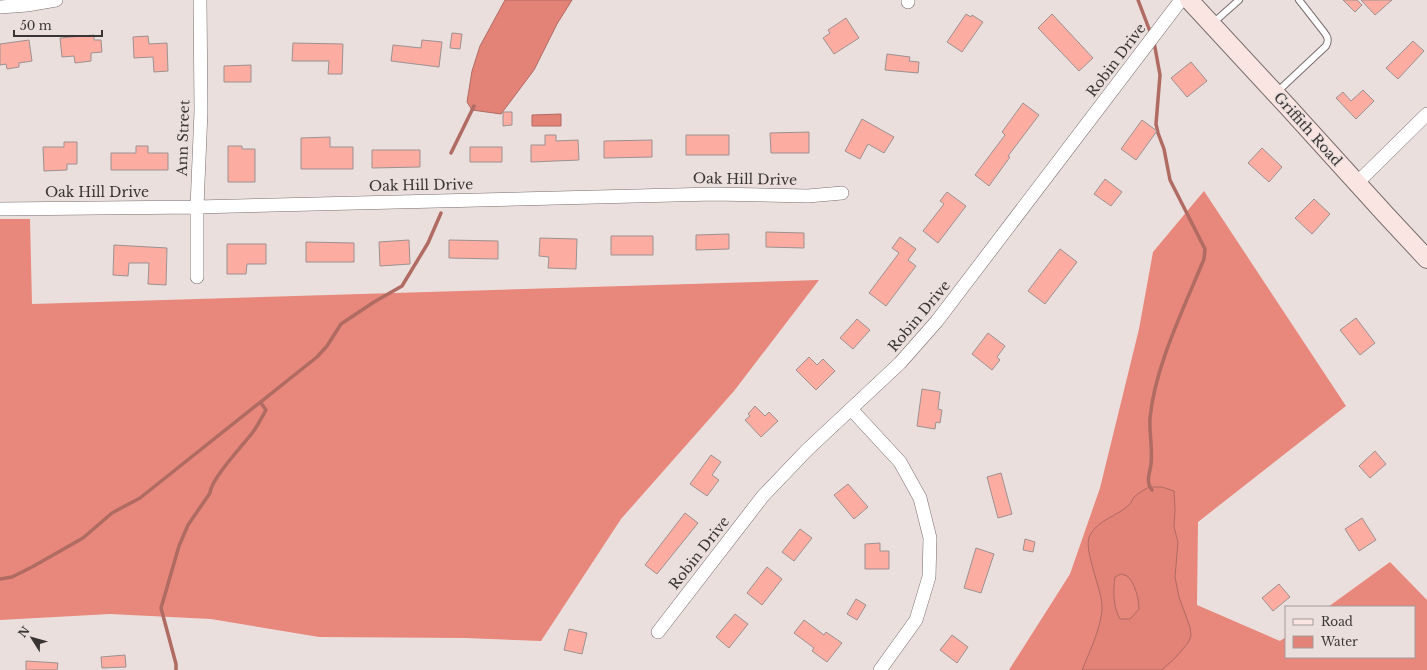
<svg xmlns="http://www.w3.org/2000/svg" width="1427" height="670" font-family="'Libre Baskerville',serif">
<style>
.forest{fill:#e8877b}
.water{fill:#e38277;stroke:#b06b63;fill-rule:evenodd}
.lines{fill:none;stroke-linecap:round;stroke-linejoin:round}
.stream{stroke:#b06b63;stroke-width:3.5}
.building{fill:#fdaca2;stroke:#9c9190}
.lane-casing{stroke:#796e6d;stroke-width:8}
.street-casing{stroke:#796e6d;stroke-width:14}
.secondary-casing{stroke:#796e6d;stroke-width:20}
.lane{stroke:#fff;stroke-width:6}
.street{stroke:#fff;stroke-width:13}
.secondary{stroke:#fbe5e2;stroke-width:18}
.labels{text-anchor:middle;stroke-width:3;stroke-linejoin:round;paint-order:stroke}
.street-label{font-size:14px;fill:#3a3535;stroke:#ebdfdd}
</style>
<rect width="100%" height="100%" fill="#ebdfdd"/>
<path class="forest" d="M1204 191 1346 406 1198 522 1197 605 1280 641 1286 637V657H1414V607H1328L1390 562 1427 600V670H1009L1070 574 1100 488 1139 329 1153 252Z
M0 219H30L32 304 819 280 734 391 621 519 541 641 465 638 319 637 211 619 110 614 0 620Z"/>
<path class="water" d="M505 0H572L557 24 534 70 501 114 472 110 467 102 472 71 480 46Z
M561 114V126H532V115Z
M1149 487H1162L1174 491 1175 510 1174 527 1178 542 1175 577 1179 597 1190 627 1191 636 1188 643 1176 657 1162 670H1082C1089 653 1101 628 1102 609 1103 590 1082 549 1090 535 1098 520 1117 516 1129 505 1131 503 1132 500 1134 497 1138 493 1144 490 1149 487ZM1121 574C1123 575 1125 575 1127 576 1135 582 1139 600 1139 609L1130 619H1120C1113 607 1113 591 1115 577Z"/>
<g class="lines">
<path class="stream" d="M1138 0 1151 34
M451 153 474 106
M1152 490C1145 481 1150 474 1151 464 1153 449 1149 433 1150 418 1155 366 1184 308 1204 259L1205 249 1170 180 1164 149 1158 133 1156 124 1160 75 1154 42
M0 579 12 577 32 567 83 538 112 513 140 498 317 357 327 346 341 324 374 302 402 286 428 243 441 213
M176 670V664L161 608 179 546 188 525 210 493C211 479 243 445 253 432 258 425 262 417 266 410L261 403"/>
</g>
<path class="building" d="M1343 0H1357L1362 5 1355 12Z
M1361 0H1392L1375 15Z
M966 14 971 17 972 15 983 22 962 52 947 42Z
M1052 14 1093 58 1079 71 1038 28Z
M846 18 859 38 834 54 823 38 830 33 828 30Z
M452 33 462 34 460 49 450 48Z
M94 35V40H101L102 52 91 53V61L75 63 74 56 62 57 60 38Z
M148 36 149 44 167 43 168 71 154 72 153 57 134 58 133 37Z
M29 40 32 61 19 63V67L7 69 6 64 0 65V44Z
M422 40 442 42 439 67 391 61 393 45 421 48Z
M1413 41 1424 51 1398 79 1386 68Z
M293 43 343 44 342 74H328L329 61H292Z
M887 54 910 57 909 61 919 62 918 73 885 70Z
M1191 62 1207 81 1187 97 1171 78Z
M251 65V82H224V66Z
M1363 90 1374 101 1356 119 1336 98 1343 92 1351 101Z
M1023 103 1039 115 1008 156 1010 157 989 186 975 175 1005 135 1002 132Z
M503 112H512V125L503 126Z
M862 119 894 137 884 153 868 144 860 159 845 151Z
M1142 120 1157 131 1136 160 1121 149Z
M809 132V153H771L770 133Z
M545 135H556V141L578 140 579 160 531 162V145H545Z
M686 135H729V155H686Z
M330 137V147H353V169H301V138Z
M652 140V157L604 158V141Z
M64 142H77V164H67V170L44 171 43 147H64Z
M136 146H148V153H168V170H111V153H136Z
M228 146H242V149H255V182H228Z
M470 147H502V162H470Z
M1262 148 1282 167 1269 182 1248 163Z
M372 150H420V167L372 168Z
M1105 179 1122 192 1111 206 1094 194Z
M947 192 966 206 938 243 923 231 944 204 940 201Z
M1314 199 1330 214 1312 234 1295 218Z
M766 232 804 233V248L766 247Z
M729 234V249L696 250V235Z
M611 236H653V255H611Z
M900 237 916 249 908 260 916 266 886 306 869 293 899 253 892 248Z
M540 238 577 239 576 269 548 268 549 257 539 256Z
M409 240 410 264 380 266 379 242Z
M449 240 498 241V259L449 258Z
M306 242 354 243V262H306Z
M227 244H266V264H247L246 274H227Z
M114 245 167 248 166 285 148 284 149 263H129L128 276 113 275Z
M1060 249 1077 262 1045 304 1028 291Z
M1356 318 1375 343 1360 355 1340 330Z
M857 319 870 330 853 349 840 338Z
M988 333 1005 346 997 357 1000 360 992 370 972 354Z
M809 357 817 365 823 359 835 371 816 390 796 370Z
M922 389 940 392 938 409 942 410 940 423 936 422 935 429 917 426Z
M755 406 765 416 769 412 778 421 761 437 745 420 750 416 748 414Z
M1375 451 1386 464 1370 478 1359 466Z
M711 455 721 462 712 475 719 480 707 496 690 484Z
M1001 473 1012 514 998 518 987 477Z
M848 484 868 507 854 519 834 495Z
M685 513 698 523 657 574 645 565Z
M1362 518 1376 540 1359 551 1345 529Z
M800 529 812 538 794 561 782 552Z
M1025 539 1035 542 1033 552 1023 550Z
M880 543V551H889V569H865V544Z
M976 548 994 554 981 593 964 588Z
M767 567 782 579 762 605 747 593Z
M1279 584 1290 597 1273 611 1262 598Z
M856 599 866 605 857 620 847 614Z
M735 614 748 624 729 648 716 637Z
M804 620 824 635 826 632 842 643 827 662 812 651 814 648 794 633Z
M569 629 587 633 582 654 564 650Z
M952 635 968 647 957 663 940 650Z
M125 655 126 667 102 668 101 657Z
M26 661 58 663 57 670H26Z"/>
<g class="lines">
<defs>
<path id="lane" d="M1213 23 1239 0
M1277 92 1326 46C1329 40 1328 37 1324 32L1299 0"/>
<path id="street" d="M908 2V0
M0 7 27 5 56 0
M1357 183 1427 114
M0 209 197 207 714 194 808 196 842 193
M197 277V207L201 111 200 0
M851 409 900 462 920 498 930 538 929 577 916 620 880 670
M658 632 763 496 807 450 900 363 937 321 1181 0"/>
<path id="secondary" d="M1189 0 1288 107 1386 215 1427 259"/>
</defs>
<use href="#lane" class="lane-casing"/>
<use href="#street" class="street-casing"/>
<use href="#secondary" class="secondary-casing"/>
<use href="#lane" class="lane"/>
<use href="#street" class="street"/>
<use href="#secondary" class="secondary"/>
</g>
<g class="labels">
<g class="street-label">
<text transform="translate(1116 60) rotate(-53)" y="5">Robin Drive</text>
<text transform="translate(1308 129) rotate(48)" y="5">Griffith Road</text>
<text transform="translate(183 138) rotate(-88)" y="5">Ann Street</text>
<text transform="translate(745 179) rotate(1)" y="5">Oak Hill Drive</text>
<text transform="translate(421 185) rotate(-1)" y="5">Oak Hill Drive</text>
<text x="97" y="197">Oak Hill Drive</text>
<text transform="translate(919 316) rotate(-50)" y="5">Robin Drive</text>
<text transform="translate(699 553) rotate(-52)" y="5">Robin Drive</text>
</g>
</g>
<rect x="1285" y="606" width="130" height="52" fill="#ebdfdd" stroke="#a49b9a"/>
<rect x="1293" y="619" width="20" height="6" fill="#fbe5e2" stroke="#a49b9a"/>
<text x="1321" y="626" font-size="12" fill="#3a3535">Road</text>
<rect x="1293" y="636" width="20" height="12" fill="#e38277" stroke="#a49b9a"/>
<text x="1321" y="646" font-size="12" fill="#3a3535">Water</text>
<g transform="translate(32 638) rotate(307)" stroke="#ebdfdd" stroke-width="3" paint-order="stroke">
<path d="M0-3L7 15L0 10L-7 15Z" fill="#3a3535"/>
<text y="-6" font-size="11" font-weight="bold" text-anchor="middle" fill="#3a3535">N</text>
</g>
<path d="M14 30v6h88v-6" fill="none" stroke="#3a3535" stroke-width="2"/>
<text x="20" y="30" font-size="12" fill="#3a3535" stroke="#ebdfdd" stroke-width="3" paint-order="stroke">50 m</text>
</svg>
